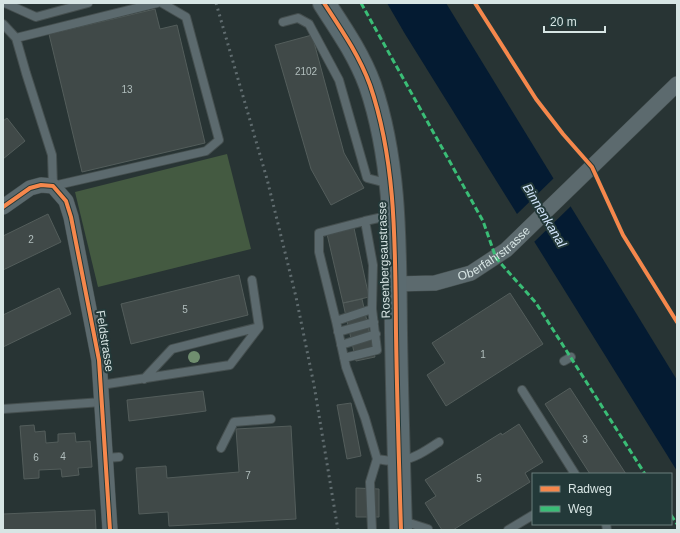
<svg xmlns="http://www.w3.org/2000/svg" width="680" height="533" font-family="Helvetica,sans-serif">
<style>
.green{fill:#445a41}
.water{fill:#041b32}
.pier{fill:#283434}
.building{fill:#404948;stroke:#535d5b}
.lines{fill:none;stroke-linecap:round;stroke-linejoin:round}
.lane-casing{stroke:#454f4f;stroke-width:10}
.street-casing{stroke:#454f4f;stroke-width:16}
.secondary-casing{stroke:#454f4f;stroke-width:24}
.lane{stroke:#5c6a6e;stroke-width:8}
.street{stroke:#5c6a6e;stroke-width:15}
.secondary{stroke:#5b6b70;stroke-width:22}
.rail{stroke:#606c6f;stroke-width:3;stroke-dasharray:2 4;stroke-linecap:butt}
.quiet{stroke:#3abd76;stroke-width:3;stroke-dasharray:6 3;stroke-linecap:butt}
.cycleway-casing{stroke:#233939;stroke-width:6}
.cycleway{stroke:#f5874c;stroke-width:4}
.tree{fill:#708e6f}
.labels{text-anchor:middle;stroke-width:4;stroke-linejoin:round;paint-order:stroke}
.number-label{font-size:10px;fill:#b1bebd}
.street-label{font-size:12px;fill:#d7e5e4;stroke:#233939}
.water-label{font-size:13px;font-style:italic;fill:#d2e5fb;stroke:#233939}
</style>
<rect width="100%" height="100%" fill="#283434"/>
<path class="green" d="M227 154 251 249 98 287 75 192Z"/>
<path class="water" d="M387 3H446L677 380V471L405 34Z"/>
<path class="pier" d="M555 177 572 205 533 243 516 215Z"/>
<path class="building" d="M155 9 160 29 177 25 205 143 82 172 49 34Z
M312 35 344 153 364 188 331 205 311 169 275 45Z
M7 118 25 141 3 159V121Z
M48 214 61 242 3 270V236Z
M354 228 369 297 343 303 327 234Z
M239 275 248 315 131 344 121 304Z
M59 288 71 314 3 347V315Z
M510 293 543 344 446 406 427 375 445 363 432 343Z
M362 299 375 357 356 361 343 303Z
M570 388 626 474H590L545 404Z
M203 391 206 411 129 421 127 400Z
M351 403 361 456 347 459 337 405Z
M519 424 543 462 525 473 530 482 453 530H442L425 503 436 496 425 480 501 433 502 435Z
M34 425 35 432 45 431 46 443 58 442V434L75 433 76 442 90 441 92 467 78 468 79 475 62 477 61 469 39 470V478L24 479 20 426Z
M291 426 296 519 169 526 168 512 139 514 136 468 166 466 167 478 239 472 236 429Z
M356 488 379 489V517H356Z
M95 510 96 530H3V514Z"/>
<g class="lines">
<defs>
<path id="lane" d="M5 3 36 17 88 3
M283 22 298 18 309 24 339 80 367 178 390 184
M3 24 16 38 26 73 52 155 53 186 206 151 219 140 186 17 162 3
M16 38 157 3
M392 215 365 221 373 265 372 309 336 321 346 367 365 418 377 459C384 460 392 462 399 461 414 459 427 450 439 442
M336 321 319 252V233L365 221
M338 332 374 322
M341 345 376 334
M344 358 377 350 372 309
M564 361 571 357
M144 379 172 349 259 327
M101 385 230 365 259 327 252 280
M522 390 575 474
M3 409 102 402
M221 448 234 422 271 419
M106 458 119 457
M403 521 428 529
M606 524 607 530
M372 530 370 482 377 459
M508 530 533 515"/>
<g id="street">
<path d="M3 207 30 188 41 185 53 186 66 201 71 217 99 360 110 530"/>
<path id="s1" d="M395 284 435 283 471 273 506 250 677 84"/>
</g>
<path id="secondary" d="M324 3C341 29 359 55 370 85 397 164 395 250 396 333 397 399 399 464 401 530"/>
</defs>
<use href="#lane" class="lane-casing"/>
<use href="#street" class="street-casing"/>
<use href="#secondary" class="secondary-casing"/>
<use href="#lane" class="lane"/>
<use href="#street" class="street"/>
<use href="#secondary" class="secondary"/>
<path class="rail" d="M216 3 267 179 296 297 314 385 338 530"/>
<path class="quiet" d="M361 3 483 221 496 258 536 303 645 474
M671 515 677 524"/>
<defs>
<path id="cycleway" d="M324 3C341 29 359 55 370 85 397 164 395 250 396 333 397 399 399 464 401 530
M475 3 536 99 563 134 592 167 623 235 677 322
M3 207 30 188 41 185 53 186 66 201 71 217 99 360 110 530"/>
</defs>
<use href="#cycleway" class="cycleway-casing"/>
<use href="#cycleway" class="cycleway"/>
</g>
<circle class="tree" cx="194" cy="357" r="6"/>
<g class="labels">
<g class="number-label">
<text x="306" y="75">2102</text>
<text x="127" y="93">13</text>
<text x="31" y="243">2</text>
<text x="185" y="313">5</text>
<text x="483" y="358">1</text>
<text x="585" y="443">3</text>
<text x="63" y="460">4</text>
<text x="36" y="461">6</text>
<text x="248" y="479">7</text>
<text x="479" y="482">5</text>
</g>
<g class="street-label">
<text dy="4" stroke="none"><textPath href="#s1" startOffset="107">Oberfahrstrasse</textPath></text>
<text transform="translate(384 260) rotate(-92)" y="4">Rosenbergsaustrasse</text>
<text transform="translate(105 341) rotate(81)" y="4">Feldstrasse</text>
</g>
<g class="water-label">
<text transform="translate(545 215) rotate(59)" y="5">Binnenkanal</text>
</g>
</g>
<rect width="680" height="533" fill="none" stroke="#d7e5e4" stroke-width="8"/>
<rect x="532" y="473" width="140" height="52" fill="#233939" stroke="#6b7e7d"/>
<rect x="540" y="486" width="20" height="6" fill="#f5874c" stroke="#6b7e7d"/>
<text x="568" y="493" font-size="12" fill="#d7e5e4">Radweg</text>
<rect x="540" y="506" width="20" height="6" fill="#3abd76" stroke="#6b7e7d"/>
<text x="568" y="513" font-size="12" fill="#d7e5e4">Weg</text>
<path d="M544 26v6h61v-6" fill="none" stroke="#d7e5e4" stroke-width="2"/>
<text x="550" y="26" font-size="12" fill="#d7e5e4" stroke="#233939" stroke-width="3" paint-order="stroke">20 m</text>
</svg>
